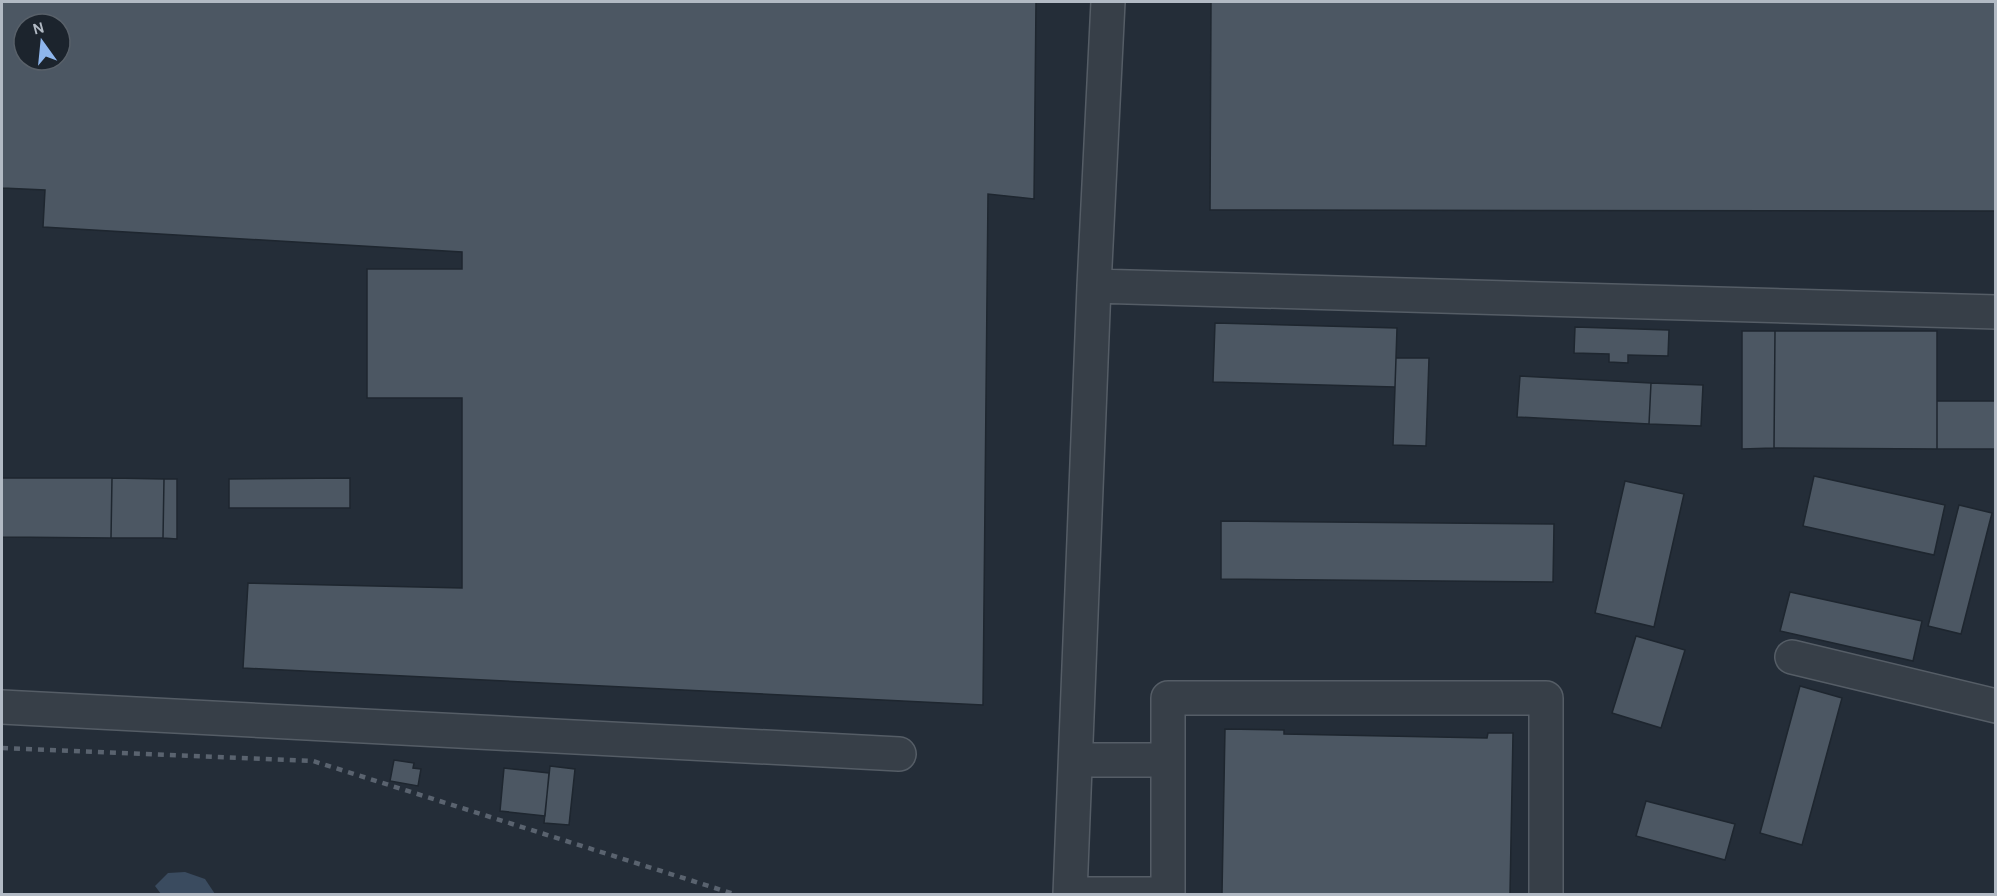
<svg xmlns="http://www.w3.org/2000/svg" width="1997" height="896" font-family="Karla,sans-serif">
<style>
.water{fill:#3a4b5f}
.building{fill:#4c5763;stroke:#1e262f;stroke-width:1.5;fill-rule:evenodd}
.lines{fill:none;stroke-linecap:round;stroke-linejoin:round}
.minor-casing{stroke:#555d66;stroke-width:36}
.minor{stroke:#373f48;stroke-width:33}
.rail{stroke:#5a636f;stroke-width:4.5;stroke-dasharray:6 6;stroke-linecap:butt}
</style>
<rect width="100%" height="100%" fill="#242d38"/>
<path class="water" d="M185 872 205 879 215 894H161L155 886 168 873Z"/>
<path class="building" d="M2 2H1036L1034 199 988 194 983 705 243 668 248 583 462 588V398H367V269H462V252L43 227 45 190 2 188ZM24 24H60V60H24Z
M1211 2H1996V211L1210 210Z
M1215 323 1397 328 1395 387 1213 382Z
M1575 327 1669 330 1668 356 1628 355V363L1609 362V354L1574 353Z
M1742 331H1775L1774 448 1742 449Z
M1775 331H1937V449L1774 448Z
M1396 358H1429L1426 446 1393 445Z
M1520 376 1651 383 1649 424 1517 417Z
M1651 383 1703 385 1701 426 1649 424Z
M1937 401H1996V449H1937Z
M1814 476 1945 505 1934 555 1803 526Z
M2 478H112L111 538 2 537Z
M112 478 164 479 163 538H111Z
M350 478V508H229V479Z
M164 479H177V539L163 538Z
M1625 481 1684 494 1654 627 1595 613Z
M1959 505 1992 513 1961 634 1928 626Z
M1221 521 1554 524 1553 582 1221 579Z
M1790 592 1922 621 1913 661 1780 631Z
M1636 636 1685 650 1661 728 1612 713Z
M1800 686 1842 698 1802 845 1760 833Z
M1225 729 1284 730V734L1487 738 1488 733H1513L1510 894H1222Z
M394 760 414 763 413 768 421 769 418 786 390 781Z
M550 766 575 769 569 825 544 823Z
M504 768 549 773 545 816 500 811Z
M1646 801 1735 824 1725 860 1636 836Z"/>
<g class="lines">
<defs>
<path id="minor" d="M1094 286 1996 312
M1792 657 1996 706
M2 707 899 754
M1076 760H1168
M1070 894 1094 286 1108 2
M1070 894H1168
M1168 894V698H1546V894"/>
</defs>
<use href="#minor" class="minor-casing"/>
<use href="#minor" class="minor"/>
<path class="rail" d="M2 748 313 761 734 894"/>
</g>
<rect width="1997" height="896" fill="none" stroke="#b2bac4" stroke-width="6"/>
<g transform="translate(42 42) rotate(345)"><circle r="28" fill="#1c242d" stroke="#586069" stroke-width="1.5"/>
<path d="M0-4.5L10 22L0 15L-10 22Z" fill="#8eb6ed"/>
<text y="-9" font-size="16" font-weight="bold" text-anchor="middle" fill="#b2bac4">N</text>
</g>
</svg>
